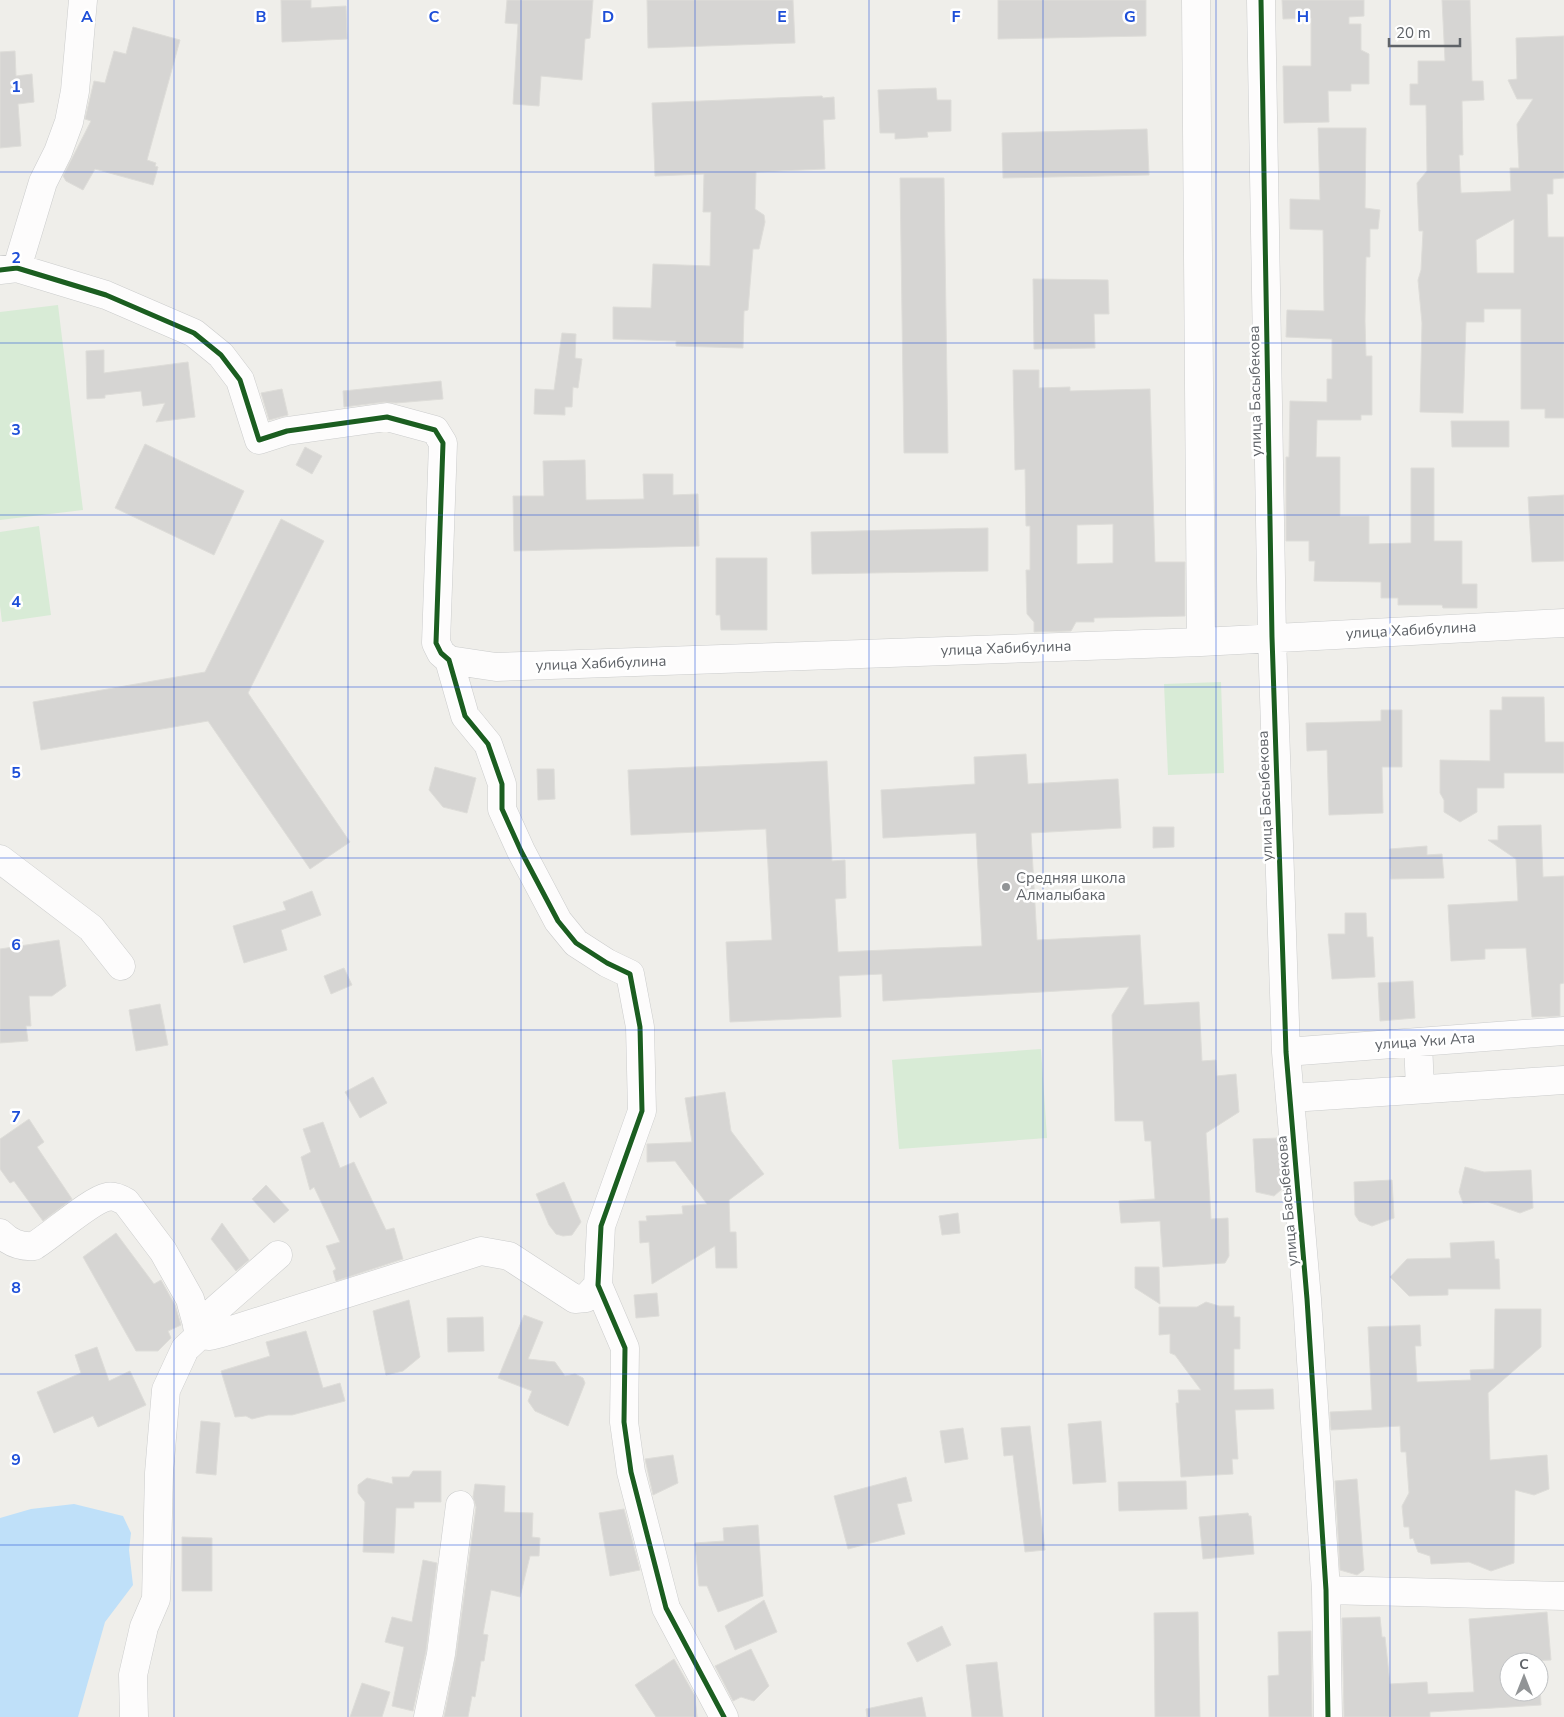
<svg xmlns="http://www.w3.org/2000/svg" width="1564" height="1717" font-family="'Nunito Sans',sans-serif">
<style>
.green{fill:#d8ebd6}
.water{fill:#bfe0f9}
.building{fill:#d6d5d3;stroke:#deddd9;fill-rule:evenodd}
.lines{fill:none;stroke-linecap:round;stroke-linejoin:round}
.minor-casing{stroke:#cbcccc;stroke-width:29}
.minor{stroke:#fdfcfc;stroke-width:28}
.cycleway-casing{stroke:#fff;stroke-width:8}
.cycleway{stroke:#1b5e20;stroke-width:5}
.grid{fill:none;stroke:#1d4ed8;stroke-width:1;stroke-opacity:0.55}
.poi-dot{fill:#919496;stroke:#fff;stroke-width:2}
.labels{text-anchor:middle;stroke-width:5;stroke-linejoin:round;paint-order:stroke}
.street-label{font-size:15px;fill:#5f6368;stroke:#fff}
.poi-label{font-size:15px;fill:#5f6368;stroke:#fff;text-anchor:start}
.grid-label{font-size:16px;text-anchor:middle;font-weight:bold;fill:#1d4ed8;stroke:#fff;stroke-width:5;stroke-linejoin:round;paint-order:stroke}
</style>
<rect width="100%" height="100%" fill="#efeeea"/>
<path class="green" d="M58 305 83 510 0 520V312Z
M39 526 51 615 2 622 0 606V532Z
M1221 682 1224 773 1168 775 1164 684Z
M1041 1049 1047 1138 899 1149 892 1060Z"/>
<path class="water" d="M74 1504 123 1516 131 1533 129 1550 133 1585 105 1622 78 1717H0V1518L31 1509Z"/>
<path class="building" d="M281 0H311V8L346 6 347 39 282 42Z
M507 0H593L590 38 585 39 582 80 541 76 539 106 513 104 518 24 505 23Z
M647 0H793L795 43 648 48Z
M998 0H1146V36L998 39Z
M1282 0H1364V16L1349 17V24H1361V50L1369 54V84H1351V91H1328L1329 122 1284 123 1283 66H1311V18L1283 19Z
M1442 0H1470L1472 81H1483L1484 100 1462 101 1463 155H1459L1461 193 1511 191 1510 168H1519L1517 124 1533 99H1517L1508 80 1517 79 1516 38 1564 36V178L1553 179V194H1547L1548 237H1564V418H1545V409H1521V309H1484V322H1466L1463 413 1420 412 1422 323 1418 280 1421 270 1423 231H1419L1417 183 1427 171 1426 105H1410V84H1418V61H1445ZM1514 219V273H1477L1476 240Z
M133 27 180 40 147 160 156 163 155 166 158 167 153 185 95 169 83 190 66 181 63 176 91 121 85 119 94 81 105 83 114 51 126 54Z
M15 51 16 76 32 74 34 102 18 104 21 146 0 148V52Z
M936 88 937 100H951V131L927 132 928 137 895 139V133H880L878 90Z
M822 96 823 98 834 97 835 119 823 120 825 169 756 172 755 209 764 215 765 222 759 249H753L748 310 744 311 743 348 676 346V341L613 339V307L651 308 653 264 710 266 711 212H703L704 174 655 176 652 103Z
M1318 128H1366L1365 208 1380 210 1378 229H1370V257H1366L1365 321 1366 356H1372V415H1361V420H1317L1316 457H1340V516H1369V544L1411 543V468H1434V541H1462V584H1477V608H1443L1442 605H1398V598H1381V582L1314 581 1315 561H1309V541H1286V457H1289L1290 401 1327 402V379H1332V339L1286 337 1287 310 1324 311 1323 230 1290 229V199L1320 200Z
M1147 129 1149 175 1003 178 1002 133Z
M900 178H944L948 453H904Z
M1033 279 1108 280 1109 314H1094L1095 348 1034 349Z
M562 333 576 334 575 358 582 359 578 388 573 387 572 407H565V415L534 414 535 389 554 390Z
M104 350V373L188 362 195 417 156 422 165 403 143 406 141 391 105 395V398L87 399 86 351Z
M1013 370H1039V388L1070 387V391L1150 389 1155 562H1185V616L1094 618V622H1076L1071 631 1034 632V622L1027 614 1026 570H1030V526H1026L1025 469 1015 470ZM1113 524V563L1077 564V525Z
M441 381 443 399 396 403 385 402 344 407 343 391Z
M282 389 288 415 269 420 261 393Z
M1451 421H1509V447H1452Z
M145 444 244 491 214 555 115 508Z
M305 447 322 456 312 474 296 465Z
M585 460 586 500 644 499 643 474H673V495L698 494 699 546 514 551 513 496H544L543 461Z
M1564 495V561L1532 562 1528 497Z
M281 519 324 541 248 693 350 842 310 869 208 721 41 750 33 702 205 672Z
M988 528V571L812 574 811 532Z
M716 558H767V630H721L720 615H716Z
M1502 697H1544L1545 742H1564V773H1504V788H1477V812L1460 822 1444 812V800L1440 793V760L1490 761V710H1502Z
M1381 710H1402V767H1382L1383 813 1329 815 1327 750 1307 751 1306 723 1381 721Z
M1026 754 1028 784 1118 779 1121 828 1031 833 1037 940 1140 935 1144 1005 1199 1002 1202 1061 1216 1060 1217 1076 1236 1074 1239 1112 1206 1133 1211 1219 1228 1218 1229 1256 1225 1263 1163 1267 1160 1221 1121 1223 1119 1201 1155 1199 1151 1141H1145L1143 1121H1115L1112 1015 1129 987 883 1001 882 974 839 976 841 1017 730 1022 726 942 772 940 766 829 631 835 628 770 827 761 832 861 845 860 846 898 835 899 838 952 982 946 976 833 883 838 881 790 975 784 974 757Z
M435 767 476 778 467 813 443 807 429 790Z
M537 769H554L555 799 538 800Z
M1541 825 1543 877 1564 876V983L1560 984V1016L1532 1017 1526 948 1485 949V959L1451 961 1448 905 1518 901 1516 859 1488 840H1498V826Z
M1153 827H1174V847L1153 848Z
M1427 846V855L1442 854 1444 878 1391 879 1390 849Z
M312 891 321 915 281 930 287 950 244 963 233 926 286 910 283 902Z
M1345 913H1366L1367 937H1373L1375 977 1332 979 1328 934H1345Z
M59 940 66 986 52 996H29L31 1026H26L28 1041 0 1043V949Z
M344 968 352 985 331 994 324 976Z
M1413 981 1415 1018 1380 1021 1378 983Z
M160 1004 168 1045 136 1051 129 1010Z
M373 1077 387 1103 360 1118 345 1092Z
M725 1092 731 1131 764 1174 729 1200 730 1232H736L737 1268H716L715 1246 652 1284 649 1242 640 1243 639 1221H647L646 1216 683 1214 682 1206 707 1204 675 1161 647 1162V1144L692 1142 685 1098Z
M29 1119 44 1142 37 1147 72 1199 43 1221 14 1181 10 1183 0 1169V1139Z
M323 1122 340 1168 354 1162 386 1230 394 1228 403 1259 336 1281 333 1271 336 1269 326 1246 340 1242 314 1187 310 1190 301 1157 311 1152 303 1129Z
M1278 1138 1282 1189 1274 1196 1256 1192 1253 1139Z
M1465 1167 1484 1172 1531 1170 1533 1208 1520 1213 1488 1202 1463 1203 1459 1192Z
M1392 1180 1394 1218 1372 1226 1359 1221 1355 1215 1354 1182Z
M564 1182 581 1222 572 1235 563 1236 556 1234 549 1225 536 1194Z
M266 1185 289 1210 274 1223 252 1199Z
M958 1213 960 1233 942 1235 939 1216Z
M222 1223 249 1260 236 1271 211 1239Z
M116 1233 154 1284 161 1280 175 1305 181 1325 168 1331 171 1338 158 1351H136L83 1257Z
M1494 1241 1495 1259H1499L1500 1289H1448V1295L1409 1296 1390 1277 1407 1259 1451 1258 1450 1243Z
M1135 1267H1159L1160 1304 1135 1288Z
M657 1293 659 1316 636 1318 634 1295Z
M409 1300 420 1357 403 1371 386 1375 373 1311Z
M1206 1302 1219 1306H1234V1317H1240V1349H1234V1390L1273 1389 1274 1409 1235 1410 1238 1459H1232L1233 1474 1181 1477 1176 1403H1179L1178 1390H1201L1175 1355 1170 1353V1334L1159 1335V1307H1197Z
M1495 1309H1541V1347L1488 1393 1490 1460 1547 1455 1549 1489 1534 1495 1515 1490 1514 1563 1491 1571 1469 1562 1431 1564 1430 1556 1418 1552 1413 1538 1410 1539 1409 1527H1404L1402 1506 1409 1493 1406 1452H1401L1400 1426 1331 1430 1330 1412 1372 1410 1368 1327 1420 1325 1421 1346H1415L1417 1382 1471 1380 1470 1370 1494 1369Z
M524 1315 543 1322 528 1359 555 1362 565 1376 575 1374 583 1378 585 1383 568 1426 535 1411 528 1401 532 1391 498 1378Z
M483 1317 484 1351 448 1352 447 1318Z
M306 1331 323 1388 340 1383 345 1401 292 1415H268L252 1419 246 1416 235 1417 221 1371 270 1356 266 1342Z
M97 1347 109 1381 130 1371 146 1405 98 1427 93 1416 54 1433 37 1392 81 1373 75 1355Z
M201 1421 220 1423 216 1475 196 1473Z
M1101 1421 1106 1482 1073 1484 1068 1424Z
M1030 1426 1045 1550 1025 1552 1013 1455 1004 1456 1001 1428Z
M963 1428 968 1459 945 1463 940 1431Z
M673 1455 678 1483 653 1495 645 1459Z
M413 1471H441V1502H414V1508H396L394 1553 363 1552 365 1502 358 1493V1485L367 1478 393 1484 392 1477H409Z
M906 1477 912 1501 897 1504 905 1534 848 1549 834 1496Z
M1357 1479 1364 1570 1357 1575 1340 1570 1335 1481Z
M1186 1481 1187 1509 1119 1511 1118 1482Z
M475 1484 505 1486 504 1512 533 1513 532 1537 540 1538 539 1556H530L520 1597 491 1590 483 1634 488 1635 484 1661H481L475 1697 472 1696 468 1717H444L456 1656 476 1507 473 1497Z
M624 1509 640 1570 610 1576 599 1513Z
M1248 1513 1249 1516H1251L1254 1554 1203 1559 1199 1517Z
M758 1525 763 1596 718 1612 707 1586H699L695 1543 724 1541 723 1528Z
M182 1537 212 1538V1591H182Z
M423 1560 437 1563 426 1651 413 1711 392 1706 404 1647 385 1642 392 1617 412 1622Z
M764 1600 777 1632 735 1650 725 1626Z
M1198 1612 1200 1717H1155L1154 1613Z
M1547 1612 1551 1660 1509 1662V1692H1539V1664L1541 1705 1430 1712V1717H1344L1342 1618 1380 1617 1382 1637H1385L1390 1684 1427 1682 1428 1694 1474 1692 1469 1619Z
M942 1626 951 1645 917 1662 907 1643Z
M1311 1631 1312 1717H1269L1268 1676 1279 1675 1278 1632Z
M751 1649 769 1686 754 1701 741 1697 733 1701 715 1666Z
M674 1659 695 1696 697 1717H656L635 1685Z
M997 1662 1003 1717H972L966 1665Z
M362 1683 390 1692 382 1717H350Z
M922 1697 926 1717H867L866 1709Z"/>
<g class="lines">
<defs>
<path id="minor" d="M1196 0 1201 642
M1261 0 1272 637 1286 1052 1307 1299 1326 1590 1328 1717
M17 268 43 182 58 152 69 122 75 91 83 0
M0 270 17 268 106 295 194 333 221 355 240 380 259 440 287 431 387 417 435 430 443 443 436 643 441 653 449 660 465 716 488 744 502 784V809L521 851 558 921 576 943 607 963 630 974 640 1027 642 1111 601 1226 598 1285 625 1348 624 1422 631 1472 666 1608 724 1717
M449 660 496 667 1201 642 1564 623
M0 859 91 928 121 966
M1418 1042 1420 1089
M1286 1052 1564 1031
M1291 1098 1564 1080
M0 1233C10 1243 20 1247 34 1246 52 1235 91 1200 107 1197 114 1195 121 1199 126 1202L163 1251 190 1299 200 1335 210 1336 222 1333 481 1251 509 1256 575 1299 586 1298 598 1285
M197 1326 278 1255
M1326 1590 1564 1596
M134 1717 133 1675 144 1627 156 1599 159 1473 166 1390 185 1349 200 1335
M428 1717 441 1654 460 1505"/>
</defs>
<use href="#minor" class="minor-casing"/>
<use href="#minor" class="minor"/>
<defs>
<path id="cycleway" d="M1261 0 1272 637 1286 1052 1307 1299 1326 1590 1328 1717
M0 270 17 268 106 295 194 333 221 355 240 380 259 440 287 431 387 417 435 430 443 443 436 643 441 653 449 660 465 716 488 744 502 784V809L521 851 558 921 576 943 607 963 630 974 640 1027 642 1111 601 1226 598 1285 625 1348 624 1422 631 1472 666 1608 724 1717"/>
</defs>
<use href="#cycleway" class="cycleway-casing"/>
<use href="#cycleway" class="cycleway"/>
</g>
<path class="grid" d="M174 0V1717M348 0V1717M521 0V1717M695 0V1717M869 0V1717M1043 0V1717M1216 0V1717M1390 0V1717M0 172H1564M0 343H1564M0 515H1564M0 687H1564M0 858H1564M0 1030H1564M0 1202H1564M0 1374H1564M0 1545H1564"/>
<circle class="poi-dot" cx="1006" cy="887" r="5"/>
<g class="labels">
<g class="street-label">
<text transform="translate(1255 391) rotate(-91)" y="5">улица Басыбекова</text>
<text transform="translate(1411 630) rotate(-3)" y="5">улица Хабибулина</text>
<text transform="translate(1006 648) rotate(-2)" y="5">улица Хабибулина</text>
<text transform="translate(601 663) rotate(-2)" y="5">улица Хабибулина</text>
<text transform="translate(1265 796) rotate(-92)" y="5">улица Басыбекова</text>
<text transform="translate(1425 1041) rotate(-4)" y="5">улица Уки Ата</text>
<text transform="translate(1287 1201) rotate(-95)" y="5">улица Басыбекова</text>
</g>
<g class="poi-label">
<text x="1016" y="883">Средняя школа<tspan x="1016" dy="17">Алмалыбака</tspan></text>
</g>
</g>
<g class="grid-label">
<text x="87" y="22">A</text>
<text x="261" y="22">B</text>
<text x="434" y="22">C</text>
<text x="608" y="22">D</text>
<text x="782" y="22">E</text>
<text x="956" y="22">F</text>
<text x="1130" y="22">G</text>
<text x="1303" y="22">H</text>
<text x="16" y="92">1</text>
<text x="16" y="263">2</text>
<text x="16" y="435">3</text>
<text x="16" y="607">4</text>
<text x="16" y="778">5</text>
<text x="16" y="950">6</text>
<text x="16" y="1122">7</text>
<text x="16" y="1293">8</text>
<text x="16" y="1465">9</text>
</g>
<g transform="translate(1524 1677)"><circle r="24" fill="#ffffff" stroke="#bfc1c3"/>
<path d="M0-4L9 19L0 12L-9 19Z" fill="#919496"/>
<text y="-8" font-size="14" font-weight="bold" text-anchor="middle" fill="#5f6368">С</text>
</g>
<path d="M1389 38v8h71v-8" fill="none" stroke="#5f6368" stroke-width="2.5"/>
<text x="1396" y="38" font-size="15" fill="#5f6368" stroke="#ffffff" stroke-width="4" paint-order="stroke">20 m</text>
</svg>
